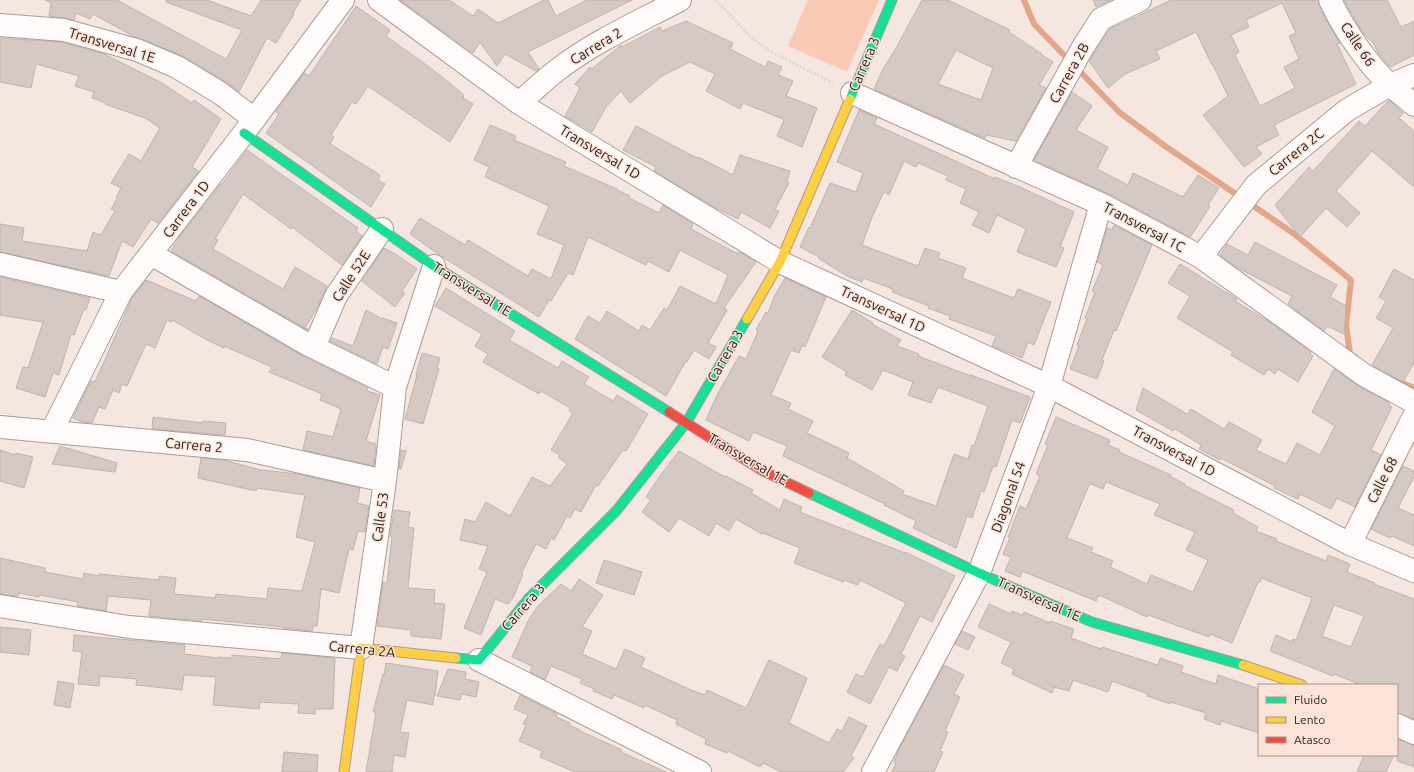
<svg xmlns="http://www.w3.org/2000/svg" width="1414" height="772" font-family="Ubuntu,sans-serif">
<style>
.green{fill:#f9cbb5}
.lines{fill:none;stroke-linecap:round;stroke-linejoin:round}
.stream{stroke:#e5a688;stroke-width:6}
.building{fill:#d5c9c4;stroke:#bfb4af;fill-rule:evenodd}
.street-casing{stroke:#a89d98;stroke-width:24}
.fast-casing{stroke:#a89d98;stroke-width:11}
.slow-casing{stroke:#a89d98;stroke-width:11}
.jam-casing{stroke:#a89d98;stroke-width:11}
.path{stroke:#dcd7d5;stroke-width:2.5;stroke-dasharray:2 2;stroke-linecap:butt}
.street{stroke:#fefbfa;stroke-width:22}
.fast{stroke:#16e098;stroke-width:9}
.slow{stroke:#ffcf43;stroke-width:9}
.jam{stroke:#f24e42;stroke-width:9}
.labels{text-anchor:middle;stroke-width:3;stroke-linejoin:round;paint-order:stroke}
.street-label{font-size:14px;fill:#271e1a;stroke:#fde3d7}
</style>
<rect width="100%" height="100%" fill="#f5e6df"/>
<path class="green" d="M808 0H879L847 72 788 46Z"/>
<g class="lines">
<path class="stream" d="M1024 0 1034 24 1119 112 1165 146 1293 233 1351 280 1346 325 1350 354 1355 357
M1395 380 1414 388"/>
</g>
<path class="building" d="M45 0H117L226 59 242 30 166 2V0H207L251 16 261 0H301L293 13 294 14 276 43 267 38 239 92 226 82 183 56 135 37 93 14 90 19 76 13 74 20 49 16 51 3Z
M400 0H449L473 16 478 9 498 23 544 0H548L556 16 587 0H632L528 52 539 69 536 71 505 54 497 66 480 42 473 53Z
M922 0H948L1010 30 1009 32 1042 54V55L1053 62 1039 85 1046 88 1016 141 986 135 985 138 874 89 882 71 896 48ZM956 50 993 68 981 100 938 84Z
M1093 0H1111L1096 7Z
M1171 0H1318L1324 16 1340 43 1337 44 1356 84 1274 125 1279 135 1256 147 1262 154 1244 167 1203 115 1228 96 1213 65H1212L1196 32 1156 51 1160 59 1125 74 1108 88 1089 61 1110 29ZM1282 3 1296 33 1289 36 1299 59 1284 67 1295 88 1260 106 1235 55 1239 52 1231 35 1249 27 1246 20Z
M1344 0H1387L1401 27 1414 21V55L1390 67 1378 53 1374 44 1362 32Z
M356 6 390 30 386 36 436 72 464 95 463 98 473 104 450 142 368 86 356 104 352 102 331 135 334 137 330 144 380 175 378 180 385 184 371 207 266 133 279 114 276 112 304 73 309 76Z
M686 21 733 43 730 49 765 67 768 61 782 67 778 75 793 81 786 96 817 108 802 147 777 136 784 120 783 119 743 103 740 109 706 91 715 74 690 62 662 76 630 103 621 91 606 107 592 132 565 116 580 88 575 84 590 67 592 69 621 45 622 47 660 27 662 31Z
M0 38 62 42 104 54 160 82 192 103 194 100 221 119 192 167 199 171 158 223 151 219 133 247 122 241 109 276 0 252V224L24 228 22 241 87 251 93 232 101 235 115 211 111 209 117 199 116 198 121 188 111 183 129 154 141 161 160 128 145 118 105 104 106 103 92 98 94 92 75 86 79 76 36 64 31 88 0 82Z
M1072 92 1092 106 1076 130 1108 147 1097 169 1128 185 1133 173 1183 197 1198 175 1219 188 1208 205 1210 206 1197 227 1190 237 1107 193 1034 160Z
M1389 100 1403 113 1399 118 1414 131V187L1372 151 1336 191 1360 213 1347 227 1326 208 1300 237 1275 205 1309 167 1313 171 1359 121 1365 126Z
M859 110 877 118 874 124 995 179V177L1020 187 1074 212 1060 247 1064 248 1056 267 1017 252 1026 229 997 215 989 233 972 225 979 212 960 203 966 189 946 180 948 176 918 163 916 167 904 161 889 195 884 192 872 217 862 245 918 266 925 248 940 253 938 258 966 268 962 278 1014 298 1018 289 1051 302 1034 345 1028 342 1022 358 992 346 996 336 949 319 950 316 928 308 929 306 892 292 893 289 863 278 862 282 847 276 818 258 819 257 800 247 809 227 810 228 830 183 856 192 863 173 837 162Z
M490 125 516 136 514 140 566 162 564 166 617 189V190L630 196 629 198 659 213 663 205 693 224 691 229 738 254V252L743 254 756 262 724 308 727 310 708 343 716 347 709 359 694 350 687 362 686 361 666 396 575 339 588 316 600 323 607 311 639 331 642 325 650 330 664 308 667 310 680 286 716 304 728 275 680 250 669 272 648 261 646 265 588 237 573 275 568 273 551 301 549 300 539 317 441 256 410 234 420 218 465 245 468 240 528 276 532 269 551 279 564 245 537 234 549 206 485 177 489 167 474 160Z
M636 126 697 158 698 157 733 175 740 155 790 171 787 182 789 183 775 209 779 211 770 228 741 212 738 219 710 205 654 171 656 167 623 150Z
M247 150 358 228 356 231 362 236 342 265 292 227 291 229 243 194 215 239 218 240 213 249 283 289 295 267 327 286 316 310 305 328 308 329V330L171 251 180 236 221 184H222Z
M1114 225 1152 245 1116 331 1114 330 1102 360 1104 361 1097 379 1070 369 1079 346 1077 345 1087 319 1085 318 1095 292 1092 291 1103 265 1097 262 1107 228 1112 230Z
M1255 242 1337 285 1330 297 1346 306 1344 334 1327 326 1324 331 1288 304 1292 296 1236 267 1220 255 1227 244 1248 255Z
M384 248 397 255 417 269 402 291 405 293 395 307 362 281Z
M1180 264 1237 299 1235 301 1268 321 1311 352 1310 354 1313 356 1298 382 1278 369 1275 374 1268 369 1264 375 1231 355 1233 352 1177 318 1190 296 1168 283Z
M1394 269 1414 280V363L1403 382 1372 365 1393 328 1376 318 1386 301 1379 297Z
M0 277 90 298 86 310 84 309 74 335 71 334 59 375 53 373 45 397 16 388 23 367 28 368 43 322 0 315Z
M785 278 826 297 805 347 802 345 799 353 791 350 771 395 791 403 788 409 813 421 807 433 849 453 847 458 904 491 902 494 936 506 954 454 968 459 972 445 974 446 988 406 938 387 931 403 908 395 913 382 883 370 872 390 845 375 847 372 822 357 852 310 873 323 872 324 901 340 897 346 919 354 918 356 971 376V375L1030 397 1020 423 1012 420 996 467 993 466 984 492 981 491 972 518 967 516 956 548 913 528 916 521 884 505 885 504 783 456 787 446 753 432 749 441 706 420 716 397 739 356 746 359 758 331 756 330 766 312 768 313 775 295Z
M146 280 196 301 199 296 301 355 368 388 367 391 380 395 366 441 376 444 374 466 303 450 307 431 333 437 341 409 320 400 322 394 269 372 272 367 224 346V348L209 341 172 320 171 322 167 320 155 348 146 344 127 386 122 384 119 393 113 390 105 409 99 407 92 423 83 422 73 418 90 382 92 381 95 382 132 298Z
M446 288 515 331 509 340 558 368 562 361 589 377 584 384 613 401 617 395 648 414 626 451 623 450 598 486 596 485 581 512 575 509 570 518 567 516 554 540 551 538 546 549 536 544 521 574H523L513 598 508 604 495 599 481 635 464 628 487 572 479 569 488 546 460 540 465 519 475 522 486 502 510 516 532 477 550 486 567 464 558 457 560 455 551 450 573 413 569 411 570 408 541 391 539 394 483 362 488 354 475 346 482 334 435 306Z
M366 310 382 319 383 318 397 323 388 349 383 347 377 364 330 341 332 338 353 346Z
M422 353 440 358 437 368 439 369 423 424 405 419 417 375H416Z
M1334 369 1342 374V377L1343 375 1358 386 1390 403 1389 406 1392 407 1371 450 1381 455 1355 507 1337 498 1331 509 1300 494 1298 499 1274 488 1275 486 1221 458 1220 460 1199 449 1201 445 1175 429 1173 431 1136 410 1143 388 1187 414 1191 409 1224 429 1229 422 1262 440 1256 450 1286 464 1297 443 1320 455 1335 426 1312 412Z
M153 417 203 423V421L226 423 225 435 152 429Z
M1056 417 1110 440 1108 445 1120 450 1119 452 1171 475V477L1185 484 1184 485 1234 510 1233 513 1258 527 1256 531 1277 539 1276 541 1326 561 1328 555 1350 564 1347 572 1375 583 1374 584 1414 599V719L1397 713V685H1361L1334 674 1333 676 1270 651 1276 635 1292 642 1293 639 1296 640 1312 598 1261 578 1260 582H1258L1232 643 1210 634 1209 637 1148 615 1147 617 1099 595 1096 601 1022 571 1020 577 1005 571 1011 557 1003 554 1010 538 1008 537 1020 506 1026 509 1040 476 1036 474 1048 445 1045 444ZM1106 482 1160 504 1154 515 1195 532 1186 550 1208 560 1193 592 1151 575 1147 584 1110 567 1113 561 1091 552 1093 548 1067 538 1089 485 1091 484 1103 489ZM1334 605 1364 616 1351 647 1322 636Z
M60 446 117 463 115 472 52 464Z
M0 450 15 455 16 453 33 457 24 488 0 481Z
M401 450 406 451 401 469H399Z
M679 451 725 477 726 476 753 490 751 493 780 510 784 499 802 507 800 512 810 516 905 553V552L955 576 932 622 920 616 901 654 905 656 897 671 889 667 870 704 847 692 856 674 863 677 880 644 884 646 906 603 860 580 858 585 844 580 843 582 794 563 800 548 763 533 762 534 736 519 729 531 716 523 709 536 679 518 669 532 642 512 651 500 646 497 657 480Z
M201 458 223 460 261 470 298 474 360 488 357 503 369 506 365 532 358 531 353 550 349 549 339 593 321 589 317 626H313L312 631 283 628V627L202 619V621L149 616 151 600 108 596 106 611 77 606 78 602 40 595 39 597 19 593 18 596 0 594V558L45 568V572L83 579 84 573 99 576V574L159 580V576L176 578 174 594 215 598 216 594 267 599 268 588 302 591 315 542 296 537 305 495 257 488 256 491 198 478Z
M1403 466 1414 471V477L1398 508 1414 515V546L1392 536 1390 538 1371 529Z
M394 510 410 512 408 527 414 528 408 588 435 590 434 603 445 604 441 639 411 636V630L377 626 383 582 387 583 392 537 390 536Z
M604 560 642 572 634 595 596 583Z
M579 579 603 595 582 627 592 631 582 654 616 669 625 649 645 658 641 667 691 690 705 695 707 690 746 708 769 660 807 678 789 723 829 743 837 729 842 731 849 717 867 726 851 756 854 758 843 772H781L763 763 760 767 728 751 727 753 705 744 706 739 676 724 677 720 645 705 644 708 614 695 612 699 593 691 594 689 580 683 582 679 551 666 545 680 530 672 532 666 512 657 529 619 538 606 561 584 571 591Z
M989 604 1011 614 1012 611 1022 615 1024 612 1050 623V621L1074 629 1071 638 1101 649 1102 647 1158 665 1160 658 1183 666 1181 672 1216 684 1218 675 1259 689V733L1221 721 1220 725 1204 719 1206 713 1171 702 1170 704 1147 696 1148 694 1112 681 1108 692 1073 680 1069 691 1054 687 1052 693 1012 674 1014 669 1001 663 1011 642 978 627Z
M0 627 31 630 29 655 0 652Z
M962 631 975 637 968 650 955 644Z
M74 635 185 645 184 654 218 658V657L232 658V655L281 659 282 653 335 658 333 709H315V714L298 713 299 704 260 702 259 709 213 705 216 677 184 675 182 690 136 685 137 679 100 676 99 686 78 684 82 652 73 651Z
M386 663 438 671 435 696H434L433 705 407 700 400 732 409 733 405 757 394 755 392 772H366L376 712H373L383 674 384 675Z
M944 665 964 675 954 694 960 697 945 731 948 732 940 751 943 752 934 772H892L896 763 894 762 899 749Z
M448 669 466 672 465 679 479 682 476 697 462 694 460 700 437 696Z
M58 681 74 684 70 708 54 705Z
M520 695 557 714 556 717 570 723 569 725 580 730V731L622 750 621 752 666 772H575L540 757 542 751 519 741 526 725 523 724 528 715 514 709Z
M1397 739 1414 745V767L1397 761Z
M284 752 318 755 317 772H282Z
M1364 755H1394L1386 772H1357Z"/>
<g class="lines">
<defs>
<path id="street" d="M379 0 519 103 780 262 1049 386 1350 544 1414 571
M1330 0C1343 28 1368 65 1390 85 1398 92 1406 98 1414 105
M0 25 64 30 137 50 177 67 220 93 254 119
M852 93 1101 204 1201 257 1364 375 1414 402
M519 103C531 93 543 81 556 71 593 42 638 22 680 0
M1016 167 1083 47 1101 19 1140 0
M151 254 307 344 395 387
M1201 257 1256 185 1347 110 1390 85 1414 75
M0 264 121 292
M314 347 336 296 382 229
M0 427 247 450 385 481
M52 431 121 292 244 133 343 0
M1350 544 1414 416
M0 606 129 627 361 648 385 481 395 387 434 266
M479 660 700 772
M1397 725 1414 733
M873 772 979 573 1049 386 1101 204"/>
<path id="fast" d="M850 99 892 0
M244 133 434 266 669 412
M809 493 979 573 1092 622 1243 665
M456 658 479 660 529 598 617 510 686 423 747 319"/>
<path id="slow" d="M747 319 780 262 850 99
M1243 665 1302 685
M344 772 361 648 456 658"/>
<path id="jam" d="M669 412 763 471 809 493"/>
</defs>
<use href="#street" class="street-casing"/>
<use href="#fast" class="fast-casing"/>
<use href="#slow" class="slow-casing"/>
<use href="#jam" class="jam-casing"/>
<path class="path" d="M716 0 749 35 769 51 833 83"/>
<use href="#street" class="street"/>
<use href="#fast" class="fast"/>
<use href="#slow" class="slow"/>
<use href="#jam" class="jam"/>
</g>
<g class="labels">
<g class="street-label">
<text transform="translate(1358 44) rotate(56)" y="5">Calle 66</text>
<text transform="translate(112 45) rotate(17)" y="5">Transversal 1E</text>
<text transform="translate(596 46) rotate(-31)" y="5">Carrera 2</text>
<text transform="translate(864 64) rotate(-67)" y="5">Carrera 3</text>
<text transform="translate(1069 73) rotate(-61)" y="5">Carrera 2B</text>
<text transform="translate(600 152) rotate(31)" y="5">Transversal 1D</text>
<text transform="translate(1296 152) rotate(-39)" y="5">Carrera 2C</text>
<text transform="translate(186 209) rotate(-53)" y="5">Carrera 1D</text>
<text transform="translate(1144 227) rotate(28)" y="5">Transversal 1C</text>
<text transform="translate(351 276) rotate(-57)" y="5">Calle 52E</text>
<text transform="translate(472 289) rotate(32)" y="5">Transversal 1E</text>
<text transform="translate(883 309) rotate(25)" y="5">Transversal 1D</text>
<text transform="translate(725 356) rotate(-60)" y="5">Carrera 3</text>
<text transform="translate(194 445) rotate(5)" y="5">Carrera 2</text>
<text transform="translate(1174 451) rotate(28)" y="5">Transversal 1D</text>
<text transform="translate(748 459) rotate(30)" y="5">Transversal 1E</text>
<text transform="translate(1382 480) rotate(-63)" y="5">Calle 68</text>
<text transform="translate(1008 497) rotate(-70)" y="5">Diagonal 54</text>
<text transform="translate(380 517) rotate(-82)" y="5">Calle 53</text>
<text transform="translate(1039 599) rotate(24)" y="5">Transversal 1E</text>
<text transform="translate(523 607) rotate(-49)" y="5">Carrera 3</text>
<text transform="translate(362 649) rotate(6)" y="5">Carrera 2A</text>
</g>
</g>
<rect x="1258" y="684" width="140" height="72" fill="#fde3d7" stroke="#a7948b"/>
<rect x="1266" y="697" width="20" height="6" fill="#16e098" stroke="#a7948b"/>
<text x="1294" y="704" font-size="12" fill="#271e1a">Fluido</text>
<rect x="1266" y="717" width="20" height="6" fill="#ffcf43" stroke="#a7948b"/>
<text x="1294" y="724" font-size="12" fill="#271e1a">Lento</text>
<rect x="1266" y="737" width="20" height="6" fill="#f24e42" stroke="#a7948b"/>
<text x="1294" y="744" font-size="12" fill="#271e1a">Atasco</text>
</svg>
